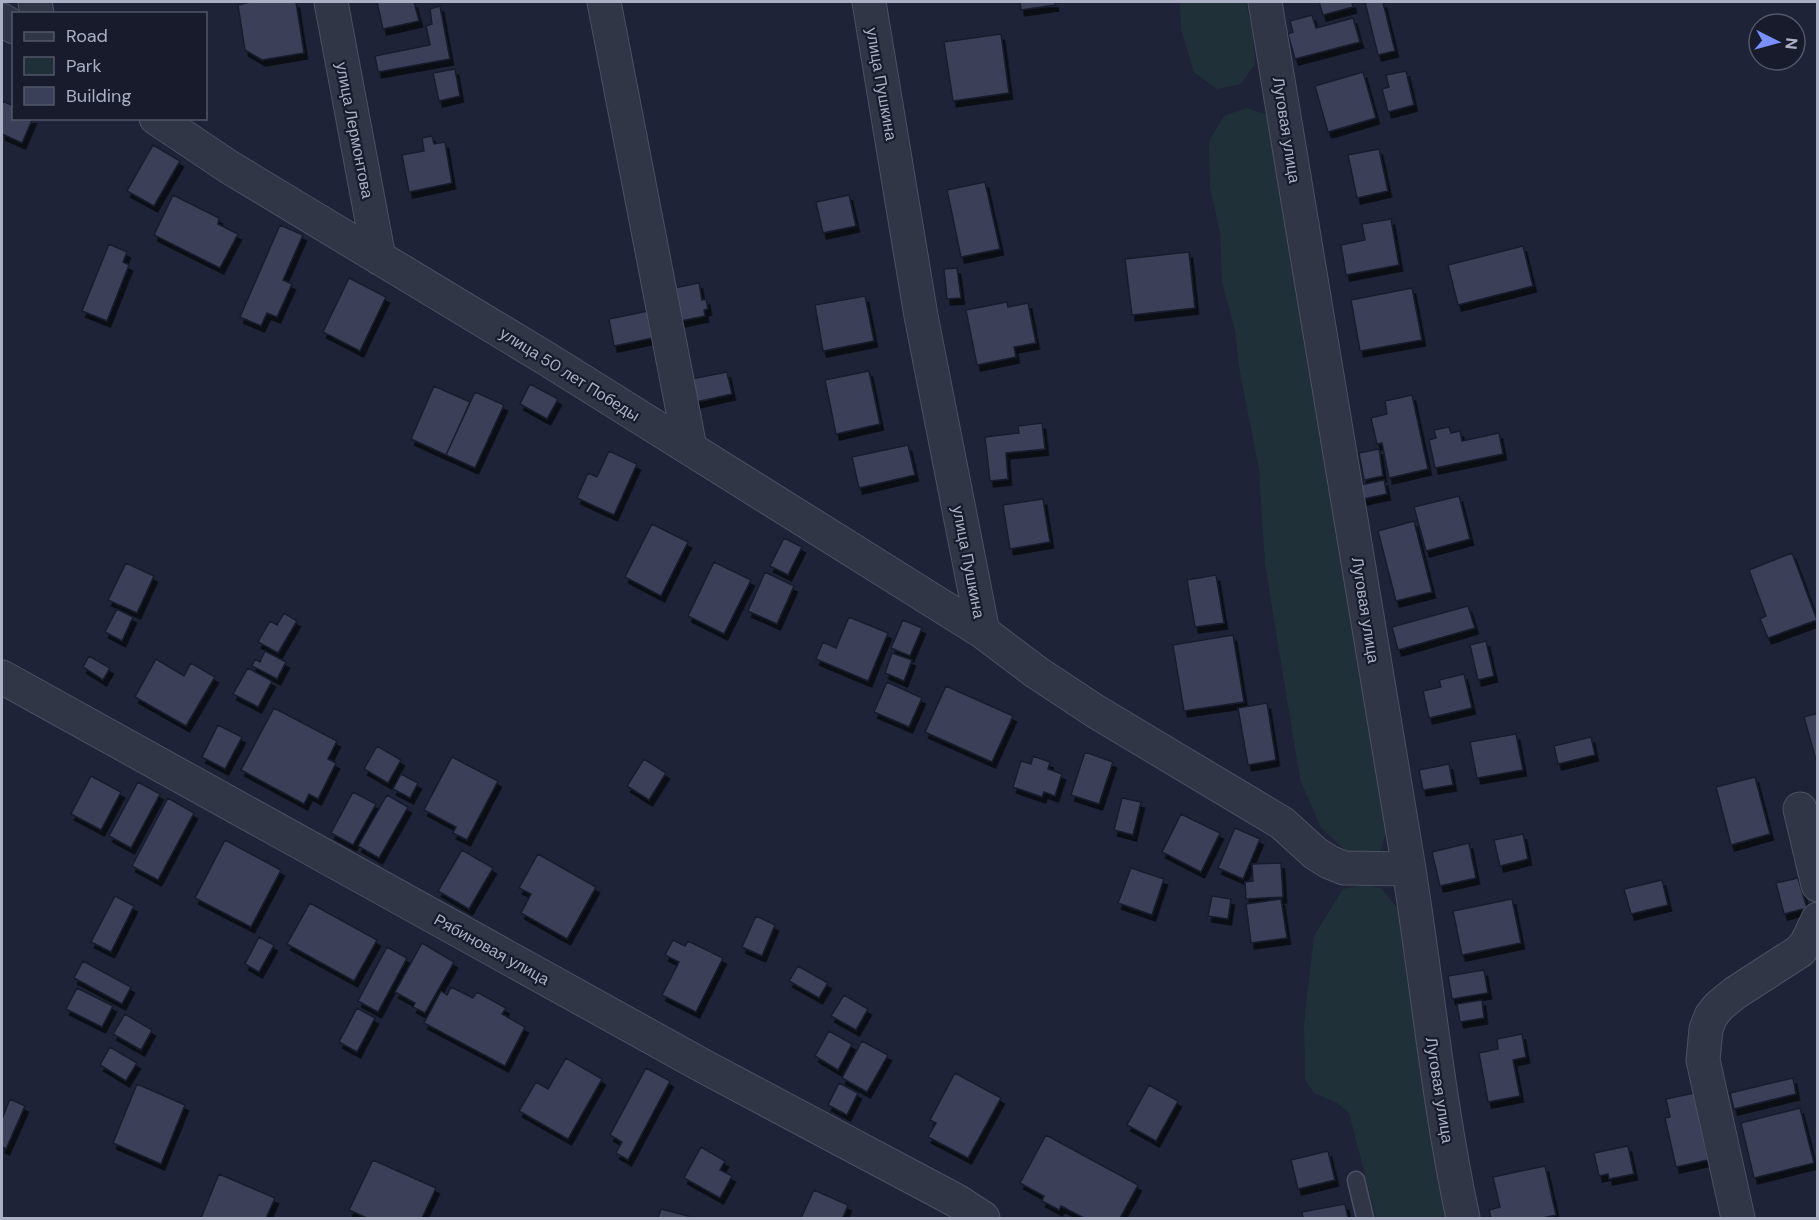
<svg xmlns="http://www.w3.org/2000/svg" width="1819" height="1220" font-family="'DM Sans',sans-serif">
<style>
.green{fill:#203038}
.building{fill:#3a4058;stroke:#191d2d;stroke-width:1.5;filter:url(#shadow)}
.lines{fill:none;stroke-linecap:round;stroke-linejoin:round}
.lane-casing{stroke:#4c5063;stroke-width:19}
.street-casing{stroke:#4c5063;stroke-width:35}
.lane{stroke:#313647;stroke-width:16}
.street{stroke:#313647;stroke-width:33}
.labels{text-anchor:middle;stroke-width:4.5;stroke-linejoin:round;paint-order:stroke}
.street-label{font-size:16px;fill:#abb0c5;stroke:#171b2b}
</style>
<defs>
<filter id="shadow"><feDropShadow dx="3.5" dy="6" stdDeviation="0" flood-color="#0009"/></filter>
</defs>
<rect width="100%" height="100%" fill="#1e2337"/>
<path class="green" d="M1180 2H1246L1253 35 1255 64 1241 84 1217 89 1194 72 1181 29Z
M1246 108 1267 115 1277 139 1388 827 1377 860 1352 856 1321 828 1300 779 1265 564 1259 469 1239 367 1235 331 1222 282 1220 232 1210 188 1209 141 1224 116Z
M1364 885 1381 888 1398 909 1447 1218H1376L1349 1113 1337 1103 1314 1093 1305 1079 1304 1024 1314 936 1343 889Z"/>
<path class="building" d="M250 2H296L304 53 262 60 245 50 238 5Z
M377 2H414L419 21 383 29Z
M1020 2H1055V5L1021 10Z
M1319 2H1352L1353 7 1323 15Z
M1365 2H1383L1395 51 1378 55Z
M440 6 450 59 378 72 375 56 430 45 426 26 432 24 430 9Z
M1312 15 1316 28 1353 18 1360 42 1295 59 1288 34 1293 32 1290 21Z
M1001 34 1009 93 953 101 944 42Z
M455 69 460 96 439 101 433 73Z
M1406 71 1414 105 1388 112 1382 89 1389 87 1386 75Z
M1363 72 1376 118 1328 132 1315 86Z
M2 101 14 106V118H33L22 143 2 134Z
M432 136 434 144 445 142 452 183 409 192 402 155 424 151 422 138Z
M153 145 180 161 154 206 127 191Z
M1379 149 1388 191 1357 198 1348 155Z
M985 182 1000 249 961 257 947 190Z
M173 195 219 218 218 224 238 234 220 268 154 235Z
M849 195 856 226 823 233 816 202Z
M1391 219 1399 265 1346 275 1341 245 1365 240 1362 224Z
M280 225 303 235 283 280 292 284 277 317 267 313 261 326 240 317Z
M109 244 127 252 123 262 129 265 107 321 82 311Z
M1523 246 1533 286 1458 305 1448 265Z
M1189 252 1195 308 1132 315 1125 259Z
M957 268 961 298 947 299 944 269Z
M349 278 386 297 360 351 323 332Z
M699 283 702 300 706 299 708 309 704 310 705 316 681 321 674 288Z
M1412 288 1422 340 1360 351 1351 300Z
M865 296 874 341 823 351 815 305Z
M1007 302 1008 307 1028 303 1036 343 1014 347 1016 357 977 365 966 310Z
M648 311 653 338 614 346 609 319Z
M869 371 880 424 836 434 825 380Z
M727 372 732 394 696 402 691 379Z
M530 384 558 399 547 419 520 404Z
M434 386 470 402 446 455 411 439Z
M475 392 504 405 475 468 446 455Z
M1412 395 1428 469 1389 478 1382 443 1377 444 1371 418 1387 414 1385 401Z
M1042 423 1045 449 1006 453 1008 479 990 481 985 437 1019 433 1018 426Z
M1449 427 1451 433 1460 431 1462 441 1499 433 1503 454 1435 468 1429 440 1436 438 1434 430Z
M908 445 915 475 859 488 852 457Z
M1379 449 1383 476 1364 480 1359 453Z
M609 451 637 464 614 515 577 498 588 473 597 477Z
M1384 480 1387 494 1363 499 1361 485Z
M1459 496 1470 539 1426 551 1414 507Z
M1043 499 1050 542 1010 549 1003 505Z
M1414 521 1432 592 1396 601 1378 531Z
M652 524 688 542 661 596 625 577Z
M784 538 802 547 788 575 770 566Z
M1792 553 1817 620 1768 638 1760 619 1766 616 1749 570Z
M714 562 751 580 724 634 688 616Z
M126 563 154 576 137 613 108 600Z
M765 572 794 586 777 624 748 611Z
M1216 575 1224 623 1195 627 1187 580Z
M1468 606 1475 628 1398 650 1392 627Z
M117 609 133 617 122 641 105 632Z
M284 613 297 621 278 653 258 642 270 621 277 625Z
M849 617 888 633 868 681 816 659 823 642 836 648Z
M903 620 922 628 910 656 891 648Z
M1233 635 1244 702 1184 711 1173 645Z
M1486 641 1494 676 1478 680 1470 645Z
M265 651 286 662 277 679 252 666 255 659 260 662Z
M892 653 912 660 904 681 885 673Z
M89 656 110 668 103 680 83 667Z
M156 659 184 676 191 663 215 677 186 726 135 697Z
M248 668 272 681 258 707 233 694Z
M1464 674 1472 708 1429 718 1423 691 1441 687 1439 680Z
M887 682 922 698 909 727 874 712Z
M946 686 1013 716 992 762 925 732Z
M1267 703 1276 760 1248 765 1238 708Z
M274 708 337 741 328 759 336 763 318 799 309 794 304 804 241 770Z
M1818 713V767L1804 717Z
M218 725 242 737 225 769 202 757Z
M1516 734 1523 770 1477 778 1470 742Z
M1591 737 1595 755 1558 764 1554 746Z
M377 746 401 760 388 783 364 769Z
M1085 752 1113 762 1099 804 1071 795Z
M1033 756 1050 762 1048 769 1062 774 1055 796 1044 792 1042 797 1013 787 1021 761 1031 764Z
M452 757 498 781 467 840 453 833 456 827 424 810Z
M644 759 666 773 649 800 627 786Z
M1449 764 1453 785 1423 790 1419 770Z
M401 774 418 783 410 798 393 789Z
M91 776 121 792 101 830 71 814Z
M1755 777 1770 834 1731 845 1716 787Z
M138 782 160 794 131 848 109 836Z
M353 792 376 804 353 845 331 833Z
M387 795 408 807 379 858 358 846Z
M168 798 194 813 158 880 132 866Z
M1122 798 1141 802 1133 835 1114 830Z
M1181 814 1220 833 1201 872 1162 852Z
M1235 828 1260 839 1243 879 1218 868Z
M1523 834 1528 859 1500 866 1494 840Z
M225 840 281 870 251 927 195 898Z
M1469 843 1476 878 1440 886 1432 852Z
M462 850 493 868 469 909 438 891Z
M538 854 596 887 567 939 521 913 531 894 519 888Z
M1281 863 1283 897 1246 899 1245 882 1253 881 1252 864Z
M1131 868 1164 879 1152 915 1118 903Z
M1798 878 1807 908 1784 914 1776 883Z
M1662 880 1668 905 1631 914 1624 889Z
M115 896 134 906 111 952 91 942Z
M1212 896 1231 899 1228 919 1208 916Z
M1281 899 1287 938 1251 943 1246 904Z
M1512 899 1521 943 1462 955 1453 911Z
M310 903 377 940 354 981 287 944Z
M756 916 775 925 762 956 742 947Z
M259 937 274 945 259 972 245 964Z
M673 940 685 946 688 941 723 958 696 1012 662 995 679 962 665 955Z
M422 943 454 962 425 1013 413 1007 415 1003 395 992Z
M387 947 407 958 378 1012 358 1001Z
M83 961 131 987 122 1004 74 978Z
M798 966 828 983 819 998 789 981Z
M1484 970 1488 993 1452 999 1448 976Z
M451 987 473 998 477 992 506 1008 502 1014 525 1027 505 1066 424 1023 441 991 447 995Z
M77 988 113 1006 102 1027 66 1009Z
M844 995 868 1009 856 1030 831 1016Z
M1482 1000 1484 1018 1460 1022 1457 1004Z
M357 1008 375 1018 357 1052 339 1042Z
M125 1014 152 1030 141 1050 113 1034Z
M829 1031 852 1044 838 1070 815 1056Z
M1522 1034 1526 1057 1513 1060 1520 1096 1488 1102 1479 1053 1498 1049 1497 1039Z
M862 1041 888 1055 867 1092 842 1078Z
M110 1047 137 1063 126 1081 100 1065Z
M566 1058 602 1079 568 1139 519 1111 536 1082 548 1089Z
M646 1068 670 1081 628 1160 616 1153 622 1142 610 1135Z
M955 1073 1001 1098 968 1158 928 1137 936 1123 930 1120Z
M1793 1078 1796 1094 1734 1109 1730 1093Z
M839 1083 858 1093 847 1115 828 1105Z
M137 1084 185 1105 161 1164 113 1143Z
M1149 1085 1178 1101 1156 1141 1127 1125Z
M1694 1093 1708 1160 1676 1167 1665 1118 1670 1117 1666 1099Z
M10 1099 25 1106 6 1149 2 1147V1119Z
M1800 1108 1814 1163 1754 1178 1741 1123Z
M1046 1135 1138 1185 1120 1218H1084L1061 1206 1059 1210 1042 1201 1044 1196 1020 1183Z
M1628 1146 1634 1174 1609 1179 1608 1174 1599 1176 1594 1153Z
M701 1147 725 1161 720 1170 732 1176 720 1198 684 1178Z
M1328 1151 1335 1180 1298 1189 1291 1160Z
M373 1160 436 1188 422 1218H367L349 1210Z
M1545 1166 1556 1215 1543 1218H1491L1489 1210 1500 1207 1493 1177Z
M219 1174 275 1198 266 1218H201Z
M814 1190 848 1205 843 1217 846 1218H801Z
M1345 1204 1348 1218H1303L1302 1212Z
M661 1209 696 1218H658Z"/>
<g class="lines">
<defs>
<path id="lane" d="M1356 1180 1365 1218"/>
<path id="street" d="M35 2 37 14
M331 2 379 258
M604 2 690 448
M869 2 921 316 983 632 1036 672 1095 711 1282 823 1315 853 1329 862 1344 868 1409 869
M1265 2C1313 289 1361 576 1408 863 1427 982 1438 1101 1463 1218
M2 20 14 27
M156 118 229 167 547 359 983 632
M2 677 705 1067 957 1201 983 1218
M1800 809 1818 885
M1738 1218 1703 1060 1706 1029 1711 1016 1719 1006 1735 993 1800 951 1807 942 1818 919"/>
</defs>
<use href="#lane" class="lane-casing"/>
<use href="#street" class="street-casing"/>
<use href="#lane" class="lane"/>
<use href="#street" class="street"/>
</g>
<g class="labels">
<g class="street-label">
<text transform="translate(882 84) rotate(80)" y="6">улица Пушкина</text>
<text transform="translate(355 130) rotate(79)" y="6">улица Лермонтова</text>
<text transform="translate(1287 130) rotate(81)" y="6">Луговая улица</text>
<text transform="translate(570 374) rotate(32)" y="6">улица 50 лет Победы</text>
<text transform="translate(969 562) rotate(79)" y="6">улица Пушкина</text>
<text transform="translate(1366 610) rotate(81)" y="6">Луговая улица</text>
<text transform="translate(492 949) rotate(29)" y="6">Рябиновая улица</text>
<text transform="translate(1440 1090) rotate(81)" y="6">Луговая улица</text>
</g>
</g>
<rect width="1819" height="1220" fill="none" stroke="#abb0c5" stroke-width="6"/>
<rect x="12" y="12" width="195" height="108" fill="#171b2b" stroke="#525769" stroke-width="1.5"/>
<rect x="24" y="32" width="30" height="9" fill="#313647" stroke="#525769" stroke-width="1.5"/>
<text x="66" y="42" font-size="18" fill="#abb0c5">Road</text>
<rect x="24" y="57" width="30" height="18" fill="#203038" stroke="#525769" stroke-width="1.5"/>
<text x="66" y="72" font-size="18" fill="#abb0c5">Park</text>
<rect x="24" y="87" width="30" height="18" fill="#3a4058" stroke="#525769" stroke-width="1.5"/>
<text x="66" y="102" font-size="18" fill="#abb0c5">Building</text>
<g transform="translate(1777 42) rotate(96)"><circle r="28" fill="#171b2b" stroke="#525769" stroke-width="1.5"/>
<path d="M0-4.5L10 22L0 15L-10 22Z" fill="#788ffd"/>
<text y="-9" font-size="16" font-weight="bold" text-anchor="middle" fill="#abb0c5">N</text>
</g>
</svg>
